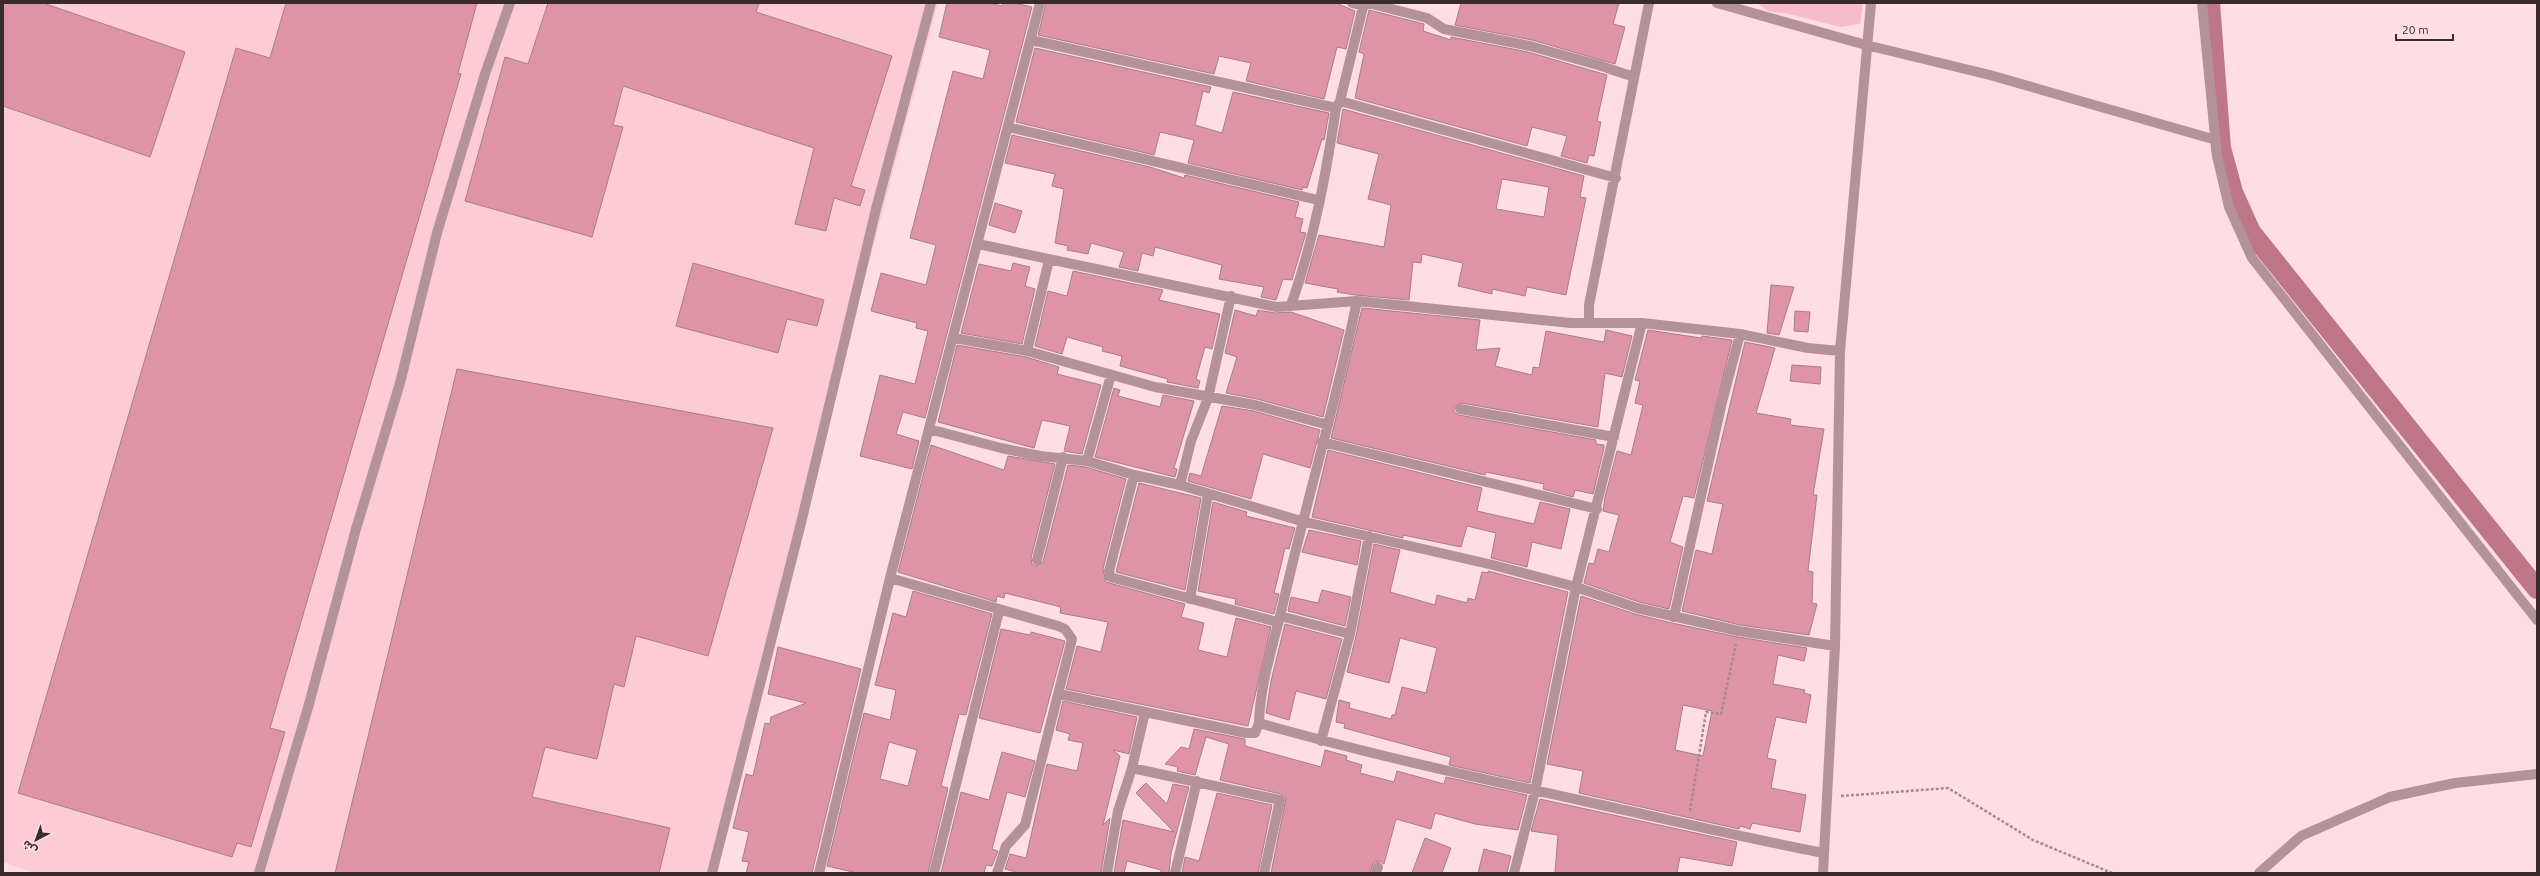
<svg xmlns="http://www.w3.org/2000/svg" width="2540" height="876" font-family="Ubuntu,'Noto Sans Arabic',sans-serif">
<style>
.built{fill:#fdcbd6}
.green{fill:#f7bbc9}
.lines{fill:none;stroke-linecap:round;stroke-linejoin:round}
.canal{stroke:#bf7689;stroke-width:20}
.building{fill:#de93a6;stroke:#a57f88;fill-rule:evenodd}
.path{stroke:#a58b90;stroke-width:2.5;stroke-dasharray:3 2;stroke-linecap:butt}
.minor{stroke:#b4929a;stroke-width:10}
</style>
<rect width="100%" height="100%" fill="#ffdde4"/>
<path class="built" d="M3 3H938L707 873H35L3 862Z"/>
<path class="green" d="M1757 3H1863L1860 24 1840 27 1789 14 1768 11Z"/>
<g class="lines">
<path class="canal" d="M2210 3 2221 148 2233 192 2251 232 2537 589"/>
</g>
<path class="building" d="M3 3H43L185 52 150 157 3 106Z
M286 3H477L458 73 461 74 270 728 285 732 251 847 237 843 232 857 18 793 236 48 270 58Z
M548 3H759L756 12 892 56 851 186 865 190 860 206 834 198 826 231 795 224 814 148 623 86 613 125 623 127 592 237 465 201 505 57 528 64Z
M947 3H990L1002 6 1003 3H1014L1032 7 925 418 903 412 896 434 919 441 912 469 860 456 880 375 915 384 928 331 916 328 917 323 871 311 881 273 926 285 936 245 910 238 953 71 983 79 990 50 939 37Z
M1046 3H1336L1355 11 1346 49 1337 47 1324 99 1246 81 1251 63 1219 56 1214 74 1038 35Z
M1461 3H1619L1613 24 1625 27 1615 64 1532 40 1455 25Z
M1369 10 1424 24 1423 31 1451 40V37L1528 52 1607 75 1597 121 1601 122 1594 156 1589 155 1587 163 1561 156 1567 136 1532 127 1527 146 1355 98 1364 54 1359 52Z
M1035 48 1211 87 1209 93 1203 91 1195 125 1222 133 1233 92 1329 113 1324 140 1322 139 1307 188 1303 187 1302 190 1188 163 1194 140 1160 132 1154 155 1016 122Z
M1343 109 1584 176 1580 197 1586 198 1566 295 1527 287 1525 296 1492 289V294L1458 286 1463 263 1422 254 1421 263 1413 262 1409 300 1355 295 1337 292 1338 289 1305 283 1319 235 1384 247 1391 205 1368 199 1379 154 1337 143ZM1502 179 1549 187 1544 217 1496 209Z
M1012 135 1150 167 1184 178 1185 175 1299 202 1295 217 1303 219 1300 232 1306 233 1292 280 1283 279 1276 300 1261 297 1264 287 1219 279 1222 265 1155 247 1153 256 1142 253 1138 271 1119 267 1124 252 1091 243 1088 254 1067 250 1068 246 1055 243 1064 189 1052 186 1055 174 1005 163Z
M995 203 1022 211 1015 233 989 225Z
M693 263 824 300 817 326 787 319 778 353 676 326Z
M1013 263 1030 267 1025 286 1035 289 1022 344 961 333 979 264 1011 271Z
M1073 271 1163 290 1159 300 1220 314 1212 349 1205 347 1196 379 1200 381 1198 388 1167 382 1168 379 1120 366 1122 356 1102 351 1103 347 1067 337 1062 354 1035 346 1048 291 1067 296Z
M1771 285 1794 287 1779 335 1767 333Z
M1362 308 1480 320 1476 350 1500 348 1495 366 1532 375 1533 367 1539 368 1546 331 1604 342 1606 330 1632 336 1622 377 1605 373 1598 427 1461 403 1454 407V412L1459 415 1596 440V444L1604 445V448L1593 494 1575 490 1573 497 1543 489 1544 484 1486 472 1485 475 1331 438Z
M1235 310 1256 316 1258 310 1275 313 1291 312 1344 330 1323 417 1257 399 1226 393 1237 357 1225 353Z
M1795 311 1810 312 1808 332 1794 331Z
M1648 330 1701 338 1702 336 1732 340 1694 498 1683 496 1670 542 1683 547 1669 609 1639 602 1584 583 1589 563 1594 564 1598 549 1609 552 1619 515 1603 511 1605 497 1617 451 1631 455 1643 405 1635 403 1640 381 1635 380Z
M1745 342 1775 348 1756 413 1791 419 1790 425 1824 429 1813 495H1817L1808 571 1813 572 1812 603 1817 604 1809 635 1740 625 1682 611 1696 550 1712 554 1723 504 1707 501Z
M957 345 1026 357 1059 367 1057 374 1101 385 1082 454 1064 451 1070 426 1042 420 1034 448 938 422Z
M1792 365 1821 367 1820 384 1790 381Z
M457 369 773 428 708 656 636 636 624 687 614 684 597 759 545 747 532 797 670 828 659 873H335Z
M1114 388 1120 390 1118 396 1160 407 1163 395 1194 401 1174 468 1177 469 1175 477 1095 457Z
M1222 406 1254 411 1320 430 1310 468 1263 454 1251 499 1188 481 1190 473 1201 476Z
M931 445 1004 470 1008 456 1055 464 1031 558 1032 564 1036 566 1043 562 1068 465 1086 467 1126 479 1103 569 1106 582 1185 604 1181 617 1204 623 1198 650 1227 657 1236 618 1271 627 1248 726 1066 689 1077 646 1101 652 1108 622 1060 613 1061 607 1005 593 1004 598 997 596 996 602 898 572Z
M1328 450 1482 488 1477 511 1534 524 1540 502 1570 509 1561 549 1532 542 1527 567 1491 558 1496 533 1467 526 1461 547 1403 535V538L1312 517Z
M1139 483 1201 498 1185 590 1116 572Z
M1213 502 1247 512 1246 516 1295 528 1289 549 1285 548 1281 565 1274 593 1279 594 1274 614 1235 604 1236 599 1198 591Z
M1309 530 1361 541 1357 565 1302 552Z
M1374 544 1400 550 1390 592 1435 605 1437 595 1467 603 1468 598 1475 600 1482 572 1488 573V571L1568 592 1530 783 1449 765 1451 757 1344 728 1345 724 1336 722 1339 700 1350 703 1349 708 1391 719 1392 715H1395L1402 687 1426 693 1437 648 1400 638 1389 683 1347 672 1356 636Z
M1322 590 1351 597 1345 626 1288 611 1291 597 1318 603Z
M913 591 992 614 966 715 959 714 941 786 948 788 928 873H857L827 866 864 713 890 720 896 690 875 685 893 613 906 617ZM889 742 917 750 908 786 880 779Z
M1581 596 1635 614 1672 623 1738 637 1807 648 1804 661 1778 655 1773 684 1805 690 1804 693 1811 695 1806 723 1776 717 1767 758 1776 760 1771 788 1806 795 1800 832 1752 823 1750 829 1740 826 1739 829 1579 793 1583 771 1547 764ZM1683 705 1712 711 1703 756 1675 750Z
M1285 624 1342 639 1326 699 1296 691 1289 720 1266 713 1271 681Z
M1001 629 1030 635 1031 632 1065 641 1040 733 979 718Z
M778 647 861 669 812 873H746L749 862 742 861 749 832 733 828 746 774 753 776 765 723 770 724 771 717 806 703 768 694Z
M1063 701 1137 717 1129 754 1113 750 1120 756 1103 825 1110 818 1101 873H1020L1005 869 1010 854 1026 858 1047 764 1077 771 1083 743 1068 740 1070 734 1056 730Z
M1194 729 1245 739V746L1321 767 1325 750 1347 756 1346 760 1362 765 1360 773 1394 782 1397 771 1444 784 1446 777 1527 795 1518 830 1475 824 1435 813 1431 829 1396 819 1384 864 1380 861 1374 862 1370 873H1271L1286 798 1281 794 1220 780 1229 744 1206 737 1195 775 1177 771 1178 767 1165 764 1181 747 1189 749Z
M1002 752 1035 761 1025 797 1007 792 992 849 998 851 992 866 986 865 984 873H941L961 792 989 800Z
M1146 783 1167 804 1173 784 1189 787 1171 853 1169 873H1161V870L1127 861 1124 873H1114L1123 820 1174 832 1136 793Z
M1217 793 1272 805 1258 873H1182L1185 857 1199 861Z
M1540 799 1737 842 1732 866 1680 857 1677 873H1555L1558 835 1531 831Z
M1425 838 1451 848 1442 873H1412Z
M1484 849 1511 856 1507 873H1478Z"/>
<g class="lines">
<path class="path" d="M1841 796 1948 788 2033 840 2112 873
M1690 811 1706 712 1721 714 1736 644"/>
<path class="minor" d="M1352 3 1364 6
M1368 3 1427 18 1444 29 1530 46 1598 65 1634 77
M1717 3 1866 45 1990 75 2216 140
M2202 3 2217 156 2229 207 2252 258 2537 620
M1031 40 1336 108
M1340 101 1616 178
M1008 127 1318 200
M978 244 1276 307 1357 301 1571 323H1642L1740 334 1808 348 1840 351
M1357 301C1336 404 1305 505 1282 608 1273 646 1260 684 1259 723 1368 754 1478 778 1588 802 1666 819 1745 838 1824 853
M1291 305C1314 241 1326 174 1336 108L1340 101 1364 3
M1589 323V305L1649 3
M954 338 1027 351 1155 387 1255 405 1328 425
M1027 351 1049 260
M1460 409 1614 437
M929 429 1001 448 1040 456 1087 461 1134 475 1180 485 1301 521 1493 565 1576 587 1637 608 1739 631 1835 646
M1322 442 1597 509
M1087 461 1111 375
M1134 475 1109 571 1110 577 1277 622
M1180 485 1191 441 1208 398 1231 296
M1037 560 1063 457
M890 578 1058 626 1065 629 1072 639 1025 825 1006 846 997 873
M1190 599 1208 494
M1280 616 1350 634
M1674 617 1722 402 1740 334
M1059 694 1246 733H1255L1259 723
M1321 741 1350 634 1369 536
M1132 768 1280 800 1264 873
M259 873 309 704 356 529 400 383 437 233 485 74 510 3
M712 873 801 523 877 205 931 3
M819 873 890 578 1040 3
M934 873 999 611
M1107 873 1118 811 1132 768 1145 712
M1175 873 1197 781
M1376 873 1378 867
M1514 873 1535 791 1576 587 1642 323
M1823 873 1835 646 1840 351 1871 3
M2259 873 2301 836 2390 797 2455 783 2537 774"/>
</g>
<rect width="2540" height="876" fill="none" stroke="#392a2d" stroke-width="8"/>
<g transform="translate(36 840) rotate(221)" stroke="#ffdde4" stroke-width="3" paint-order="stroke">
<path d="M0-3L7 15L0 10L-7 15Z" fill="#392a2d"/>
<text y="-6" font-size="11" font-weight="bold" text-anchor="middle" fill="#392a2d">ش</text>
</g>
<path d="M2396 34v6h57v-6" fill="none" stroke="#392a2d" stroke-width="2"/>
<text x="2402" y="34" font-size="12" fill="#392a2d" stroke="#ffdde4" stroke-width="3" paint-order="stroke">20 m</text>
</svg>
